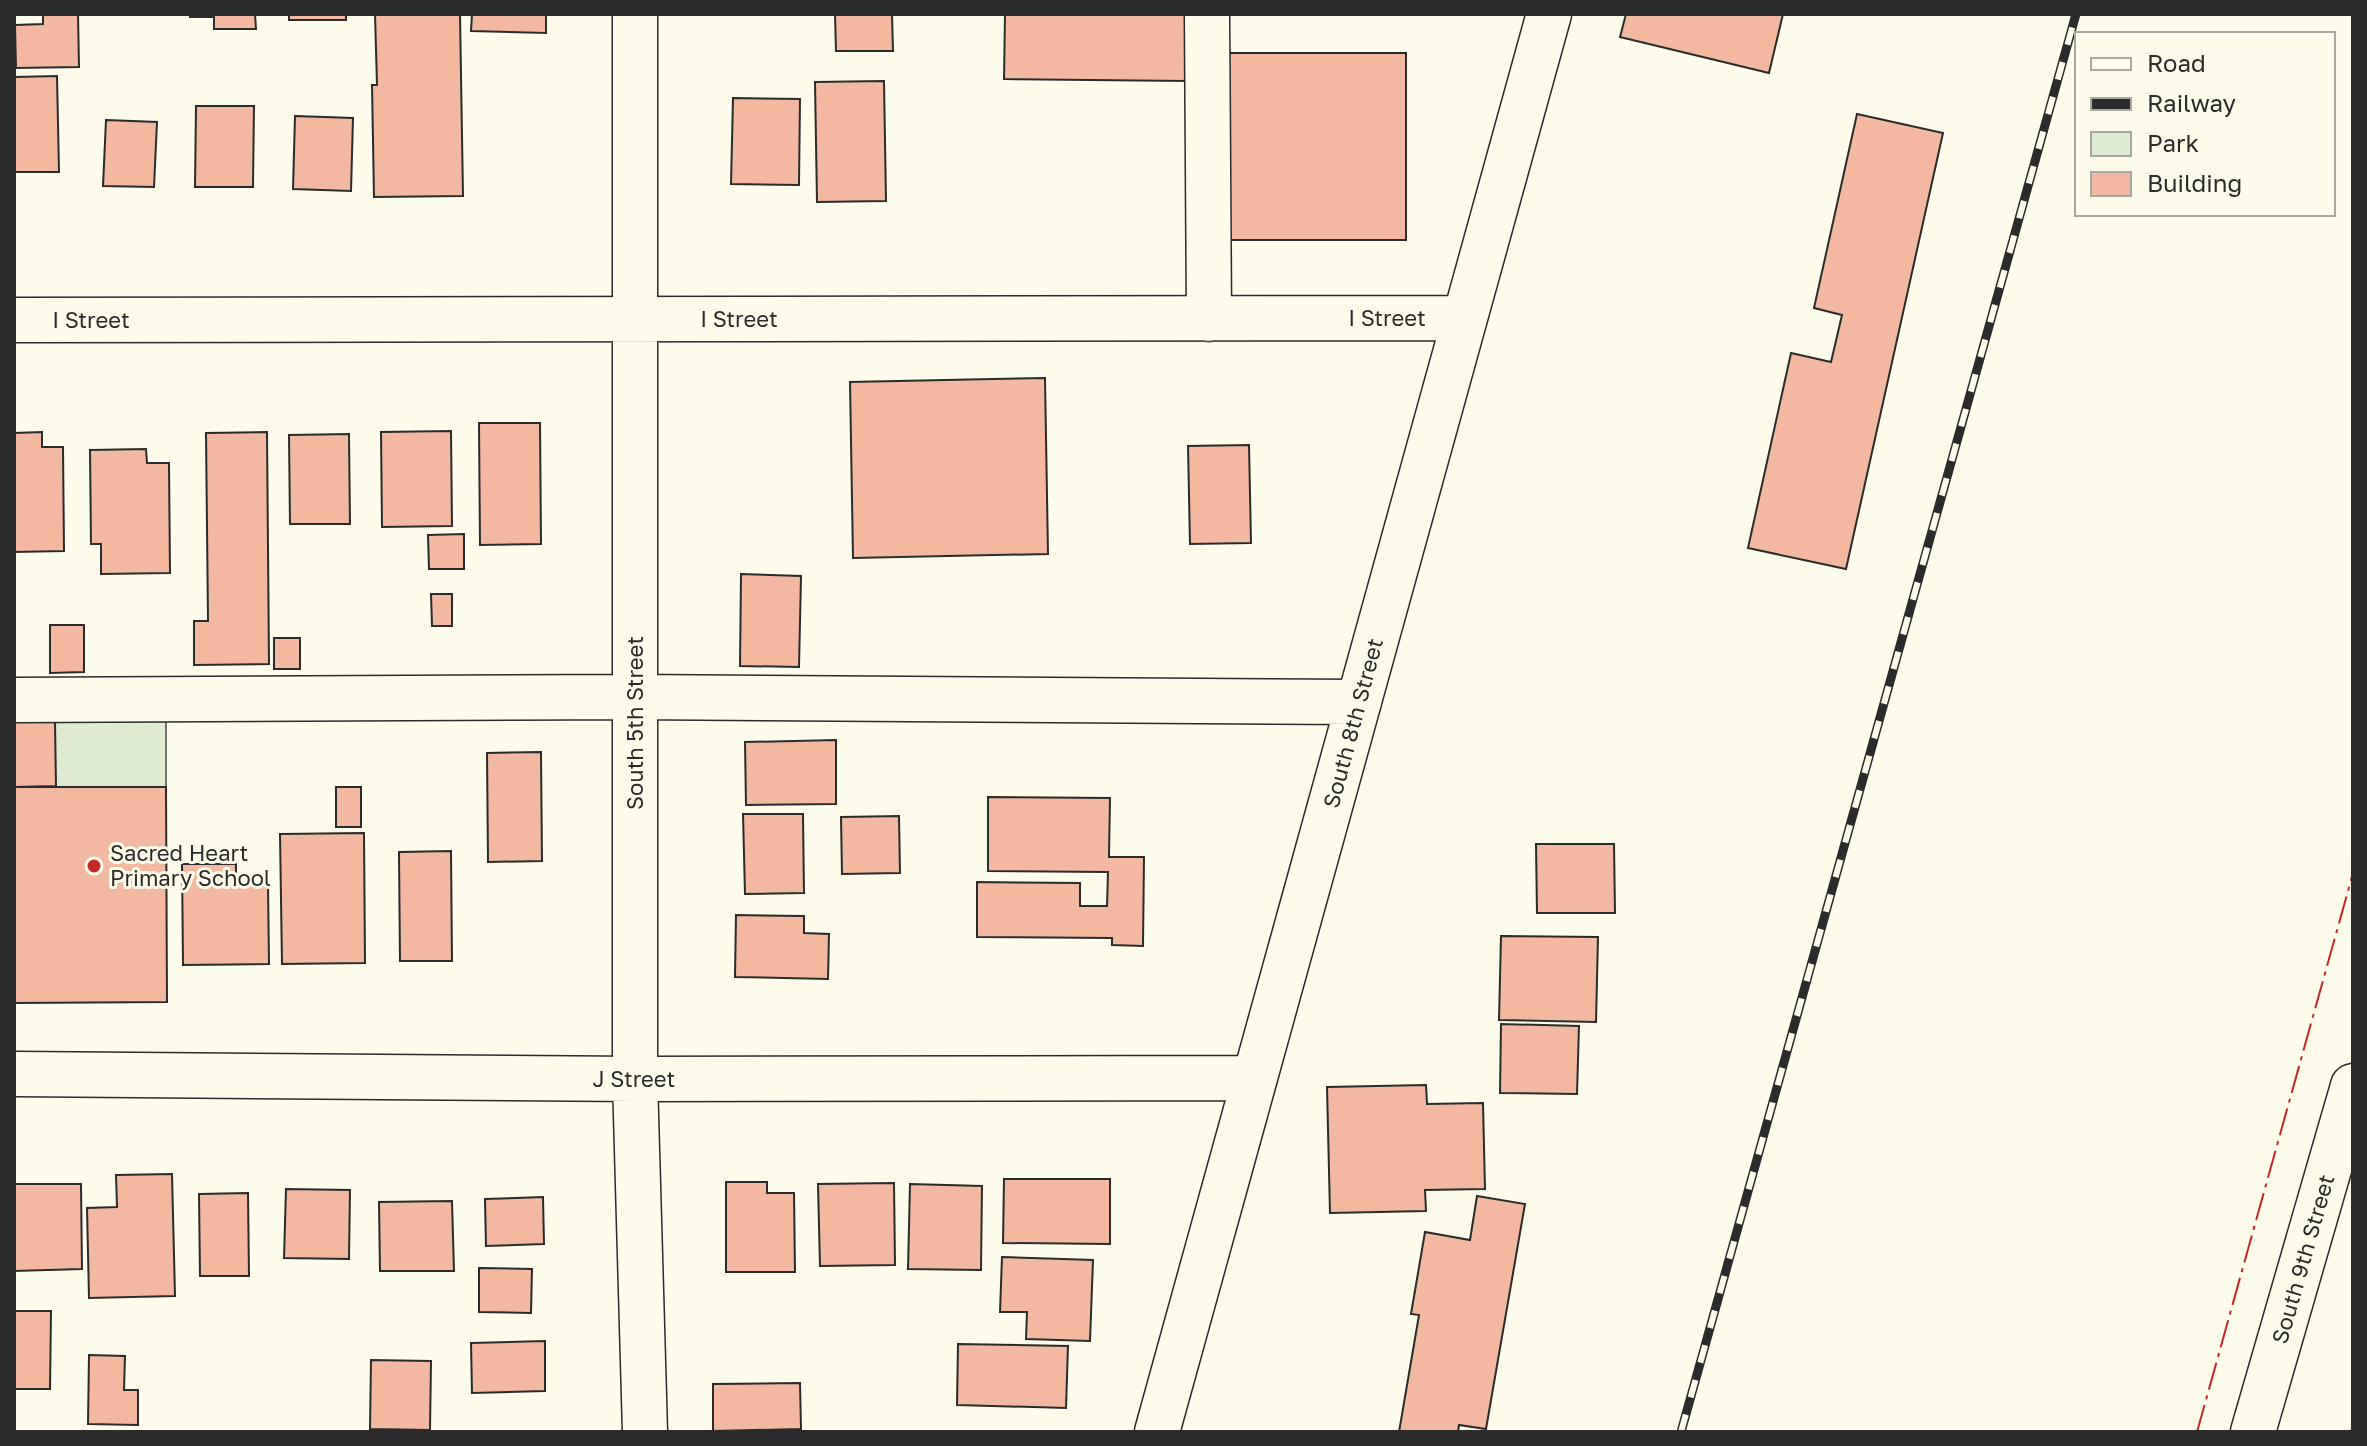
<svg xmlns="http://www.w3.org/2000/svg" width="2367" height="1446" font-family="'Golos Text',sans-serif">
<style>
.green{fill:#deebd1;stroke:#74746e;stroke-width:2}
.building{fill:#f2b8a0;stroke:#2b2b2b;stroke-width:2}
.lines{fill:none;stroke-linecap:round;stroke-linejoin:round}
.minor-casing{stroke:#2b2b2b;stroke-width:47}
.minor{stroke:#fdfbea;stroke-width:44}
.rail-casing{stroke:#2b2b2b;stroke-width:9}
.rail{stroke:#fdfbea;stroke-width:6;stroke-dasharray:18;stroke-linecap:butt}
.power{stroke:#c62828;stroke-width:2;stroke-dasharray:28 6 4 6;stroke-linecap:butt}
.poi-dot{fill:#c62828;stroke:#fdfbea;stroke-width:3}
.labels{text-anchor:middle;stroke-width:6;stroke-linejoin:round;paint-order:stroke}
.street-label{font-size:22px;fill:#2b2b2b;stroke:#fdfbea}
.poi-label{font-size:22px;fill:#2b2b2b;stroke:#fdfbea;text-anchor:start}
</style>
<rect width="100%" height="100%" fill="#fdfbea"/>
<path class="green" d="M166 720V787H14V722Z"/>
<path class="building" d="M43 14H78L79 67 16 68 15 25 43 24Z
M190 14H255L256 29H214V17H190Z
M289 14H346V20H289Z
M375 14H460L463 196 374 197 372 85H377Z
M472 14H546V33L471 31Z
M835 14H892L893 51H836Z
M1005 14H1188L1187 81 1004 79Z
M1626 14H1783L1769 73 1620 37Z
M1224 53H1406V240H1224Z
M57 76 59 172H14V77Z
M884 81 886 201 817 202 815 82Z
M733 98 800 99 799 185 731 184Z
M196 106H254L253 187H195Z
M1857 114 1943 133 1846 569 1748 548 1791 353 1831 362 1842 315 1814 308Z
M295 116 353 118 351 191 293 189Z
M106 120 157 122 154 187 103 186Z
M1045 378 1048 554 853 558 850 382Z
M479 423H540L541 544 480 545Z
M451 431 452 526 382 527 381 432Z
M42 432V447H63L64 551 14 552V433Z
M267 432 269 664 194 665V621H208L206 433Z
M349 434 350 524H290L289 435Z
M1249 445 1251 543 1190 544 1188 446Z
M146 449 147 463H169L170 573 101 574V544H91L90 450Z
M464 534V569H429L428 535Z
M741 574 801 576 799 667 740 666Z
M431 594H452V626H432Z
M50 625H84V672L50 673Z
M274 638H300V669H274Z
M14 722H55L56 786 14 787Z
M836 740V804L746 805 745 742Z
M541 752 542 861 488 862 487 753Z
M14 787H166L167 1002 14 1003Z
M336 787H361V827H336Z
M988 797 1110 798 1109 857H1144L1143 946 1112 945V938L977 937V882L1080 883V906H1107L1108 872 988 871Z
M743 814H803L804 893 745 894Z
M899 816 900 873 842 874 841 817Z
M364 833 365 963 282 964 280 834Z
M1536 844H1614L1615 913H1537Z
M451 851 452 961H400L399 852Z
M182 864H236V884H268L269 964 183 965Z
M736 915 804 916V933L829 934 828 979 735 977Z
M1501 936 1598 937 1596 1022 1499 1020Z
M1501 1024 1579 1026 1577 1094 1500 1093Z
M1426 1085 1427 1104 1483 1103 1485 1189 1425 1190 1426 1211 1330 1213 1327 1087Z
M172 1174 175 1296 89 1298 87 1208 117 1207 116 1175Z
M1004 1179H1110V1244L1003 1243Z
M726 1182H767V1193H794L795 1272H726Z
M894 1183 895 1265 820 1266 818 1184Z
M14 1184H81L82 1269 14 1271Z
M910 1184 982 1186 981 1270 908 1269Z
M286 1189 350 1190 349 1259 284 1258Z
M248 1193 249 1276H200L199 1194Z
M1477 1196 1525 1204 1486 1429 1459 1425 1458 1432H1399L1419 1315 1411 1314 1425 1232 1470 1240Z
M543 1197 544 1244 486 1246 485 1199Z
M452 1201 454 1271H380L379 1202Z
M1002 1257 1093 1260 1090 1341 1026 1339 1027 1312H1000Z
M479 1268 532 1269 531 1313 479 1312Z
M14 1311H51L50 1389H14Z
M545 1341V1391L472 1393 471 1343Z
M958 1344 1068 1346 1066 1408 957 1405Z
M89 1355 125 1356 124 1390H138V1425L88 1424Z
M371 1360 431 1361 430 1430 370 1429Z
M800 1383 801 1429 713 1431V1384Z"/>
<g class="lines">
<defs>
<path id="minor" d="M635 14V1079L645 1432
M1207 14 1209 319
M14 320 1465 318
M14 700 635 697 1359 702
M14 1074 635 1079 1255 1078
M1157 1432 1549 14
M2253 1432 2353 1086"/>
</defs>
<use href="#minor" class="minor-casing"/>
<use href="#minor" class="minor"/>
<defs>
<path id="rail" d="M1681 1432 2076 14"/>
</defs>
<use href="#rail" class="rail-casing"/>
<use href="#rail" class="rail"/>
<path class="power" d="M2197 1432 2353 873"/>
</g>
<circle class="poi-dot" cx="94" cy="866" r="8"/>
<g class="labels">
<g class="street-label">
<text x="1387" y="326">I Street</text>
<text x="739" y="327">I Street</text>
<text x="91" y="328">I Street</text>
<text transform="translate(635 723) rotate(-90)" y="8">South 5th Street</text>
<text transform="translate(1353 723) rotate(-75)" y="8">South 8th Street</text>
<text x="634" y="1087">J Street</text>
<text transform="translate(2303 1259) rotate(-74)" y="8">South 9th Street</text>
</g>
<g class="poi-label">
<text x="110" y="861">Sacred Heart<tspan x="110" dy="25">Primary School</tspan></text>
</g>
</g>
<rect width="2367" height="1446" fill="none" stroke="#2b2b2b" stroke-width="32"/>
<rect x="2075" y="32" width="260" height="184" fill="#fdfbea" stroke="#a9a89e" stroke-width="2"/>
<rect x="2091" y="58" width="40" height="12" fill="#fdfbea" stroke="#a9a89e" stroke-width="2"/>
<text x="2147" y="72" font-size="24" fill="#2b2b2b">Road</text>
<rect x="2091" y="98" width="40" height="12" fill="#2b2b2b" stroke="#a9a89e" stroke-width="2"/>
<text x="2147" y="112" font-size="24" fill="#2b2b2b">Railway</text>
<rect x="2091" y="132" width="40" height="24" fill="#deebd1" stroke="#a9a89e" stroke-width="2"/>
<text x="2147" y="152" font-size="24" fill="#2b2b2b">Park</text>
<rect x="2091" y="172" width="40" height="24" fill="#f2b8a0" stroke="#a9a89e" stroke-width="2"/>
<text x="2147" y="192" font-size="24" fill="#2b2b2b">Building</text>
</svg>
